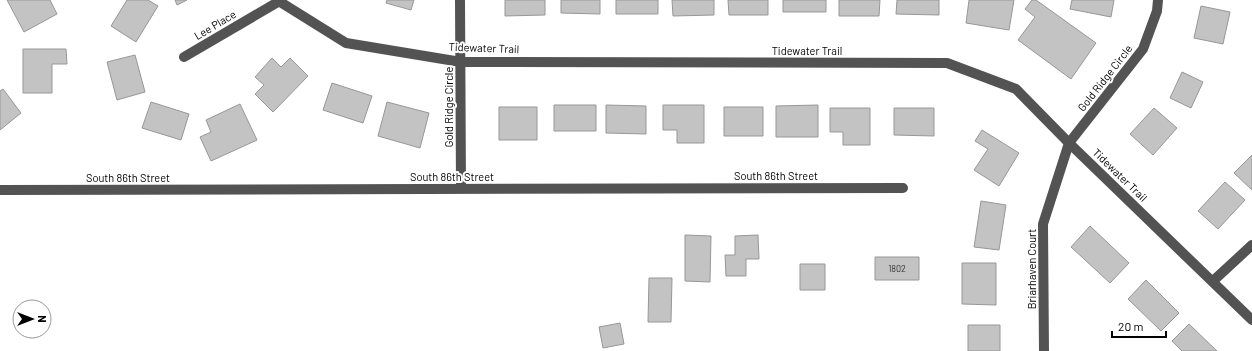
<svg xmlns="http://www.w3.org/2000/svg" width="1252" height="351" font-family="Barlow,sans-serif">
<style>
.building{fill:#c3c3c3;stroke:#979797}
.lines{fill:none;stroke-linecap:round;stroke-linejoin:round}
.minor{stroke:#535353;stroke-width:10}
.labels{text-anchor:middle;stroke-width:4;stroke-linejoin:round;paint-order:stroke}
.number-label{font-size:9px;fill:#313131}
.street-label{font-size:11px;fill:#000;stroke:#fff}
</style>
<rect width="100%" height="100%" fill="#fff"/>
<path class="building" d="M7 0H50L57 14 24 32Z
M127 0H148L158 6 136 42 111 26Z
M175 0H187L177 5Z
M387 0H414L411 10 386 3Z
M505 0H545V15L505 16Z
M561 0H600V14L561 13Z
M616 0H658V14H616Z
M672 0H714V15L673 16Z
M728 0H768V15H729Z
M783 0H826V12H783Z
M839 0H880L879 16H839Z
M897 0H939V15L896 14Z
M969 0H1014L1009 30 966 23Z
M1032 0H1036L1096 43 1071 79 1018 40 1035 17 1025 9Z
M1072 0H1114L1111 17 1070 9Z
M1201 6 1230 12 1223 44 1194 38Z
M23 49H66L67 64H52V93H23Z
M135 55 145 92 117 100 107 62Z
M272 58 281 67 290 58 308 76 273 112 255 94 264 85 255 77Z
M1182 72 1203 82 1191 108 1170 98Z
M332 83 372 96 363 123 323 110Z
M3 89 21 113 0 130V91Z
M151 102 189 114 181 140 142 128Z
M387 102 429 113 420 148 378 136Z
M240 104 257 140 211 161 200 137 211 132 206 120Z
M554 105H596V131H554Z
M606 105 646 106V134L606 133Z
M663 105H704V143H677V130H663Z
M818 105V137H776V106Z
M499 107H537V140H499Z
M724 107H763V136H724Z
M830 108H870V145H843V132H830Z
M894 108H934V136L894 135Z
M1154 108 1177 128 1153 155 1130 134Z
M982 130 1019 153 999 186 974 170 988 149 975 141Z
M1252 155V190L1234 173Z
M1225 182 1245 200 1218 229 1198 211Z
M981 201 1006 205 999 250 974 247Z
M1090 226 1129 263 1110 283 1071 247Z
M685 235 711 236 710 282 685 281Z
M758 235 759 259H746V276H726L725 255H735V236Z
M875 257H919V280H875Z
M962 263H996V305L962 304Z
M800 264H825V290H800Z
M649 278H672L671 322H648Z
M1146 280 1179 313 1161 331 1128 299Z
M620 323 624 344 603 348 599 327Z
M1189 324 1217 351H1182L1172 341Z
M968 325H1000V351H968Z"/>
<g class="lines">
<path class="minor" d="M277 0 346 43 461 62 947 63 1016 89 1069 143 1252 320
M460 0 461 189
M184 57 278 2
M0 190 903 188
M1213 281 1252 245
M1044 351 1043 224 1069 143 1143 49 1157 11 1158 0"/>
</g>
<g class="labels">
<g class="number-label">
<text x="897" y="272">1802</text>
</g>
<g class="street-label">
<text transform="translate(215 25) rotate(-31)" y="4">Lee Place</text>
<text transform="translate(484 48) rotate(2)" y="4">Tidewater Trail</text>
<text x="807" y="55">Tidewater Trail</text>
<text transform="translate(1105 78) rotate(-52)" y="4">Gold Ridge Circle</text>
<text transform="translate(449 107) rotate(-90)" y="4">Gold Ridge Circle</text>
<text transform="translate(1120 175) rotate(44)" y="4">Tidewater Trail</text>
<text x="776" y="180">South 86th Street</text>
<text x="452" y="181">South 86th Street</text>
<text x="128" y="182">South 86th Street</text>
<text transform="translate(1032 269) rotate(-90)" y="4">Briarhaven Court</text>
</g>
</g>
<g transform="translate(32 319) rotate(90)"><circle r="19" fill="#ffffff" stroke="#999999"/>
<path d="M0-3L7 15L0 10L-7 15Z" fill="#000000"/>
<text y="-6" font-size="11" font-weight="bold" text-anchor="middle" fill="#000000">N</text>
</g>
<path d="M1112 331v6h54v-6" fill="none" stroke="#000000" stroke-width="2"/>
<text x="1118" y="331" font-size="12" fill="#000000" stroke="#ffffff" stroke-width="3" paint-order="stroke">20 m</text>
</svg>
